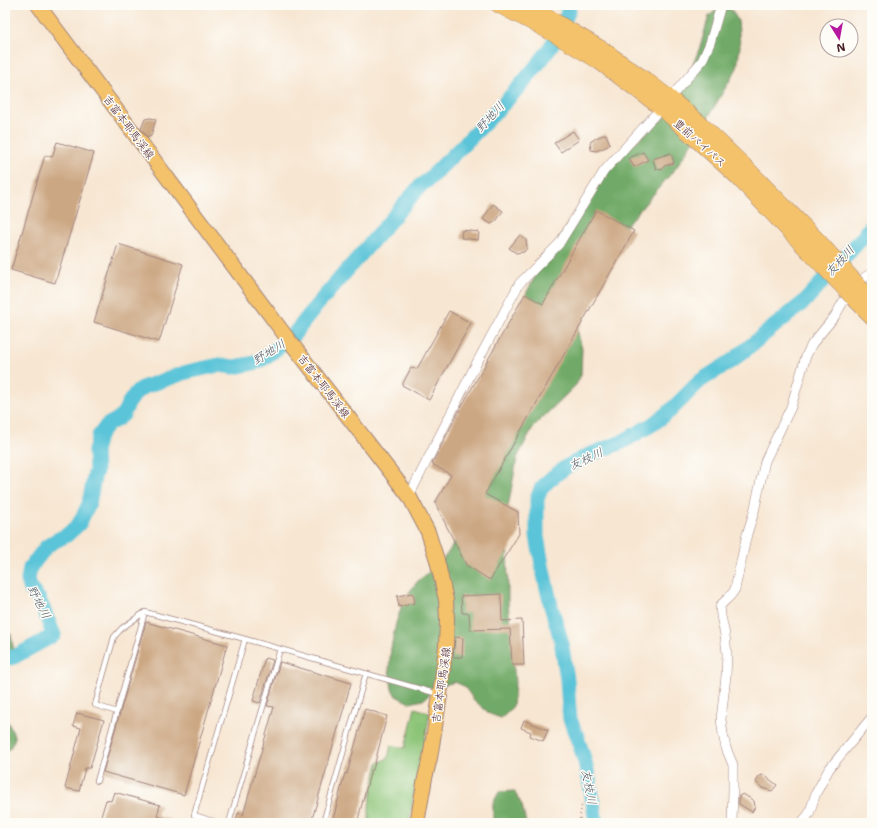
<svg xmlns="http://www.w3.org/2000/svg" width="877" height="828" font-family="'Shantell Sans','Klee One',sans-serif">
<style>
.green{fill:#8cc477;stroke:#6b7251}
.forest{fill:#71aa68;stroke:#5e644a}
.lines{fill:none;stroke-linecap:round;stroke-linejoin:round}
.river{stroke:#5bc4d8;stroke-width:15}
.building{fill:#cca783}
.service-casing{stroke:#a0827e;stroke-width:6}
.minor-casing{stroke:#a0827e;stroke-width:10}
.primary-casing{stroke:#a0827e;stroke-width:16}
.trunk-casing{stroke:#a0827e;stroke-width:16}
.path{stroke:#a0827e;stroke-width:1.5;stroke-dasharray:1 3;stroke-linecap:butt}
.service{stroke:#fff;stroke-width:4.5}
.minor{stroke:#fff;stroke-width:9}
.primary{stroke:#f4c26a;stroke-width:14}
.trunk{stroke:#f4c26a;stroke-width:15}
.trunk-bridge-casing{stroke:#a0827e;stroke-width:16;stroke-linecap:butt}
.trunk-bridge{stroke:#f4c26a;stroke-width:15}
.labels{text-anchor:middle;stroke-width:3;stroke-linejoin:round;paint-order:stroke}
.street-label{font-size:11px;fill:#4a1f2b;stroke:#fdfcf7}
.water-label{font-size:12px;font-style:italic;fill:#505968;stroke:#fdfcf7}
</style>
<rect width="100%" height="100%" fill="#fdfcf7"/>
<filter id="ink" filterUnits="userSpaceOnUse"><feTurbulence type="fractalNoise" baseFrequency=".025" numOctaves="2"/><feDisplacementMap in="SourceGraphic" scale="8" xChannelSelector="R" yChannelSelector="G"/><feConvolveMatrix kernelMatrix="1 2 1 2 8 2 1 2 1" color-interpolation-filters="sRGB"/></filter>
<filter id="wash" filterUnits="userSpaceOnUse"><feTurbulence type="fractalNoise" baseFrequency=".012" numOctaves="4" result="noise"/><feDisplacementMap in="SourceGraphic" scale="16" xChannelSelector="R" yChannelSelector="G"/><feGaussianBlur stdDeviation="0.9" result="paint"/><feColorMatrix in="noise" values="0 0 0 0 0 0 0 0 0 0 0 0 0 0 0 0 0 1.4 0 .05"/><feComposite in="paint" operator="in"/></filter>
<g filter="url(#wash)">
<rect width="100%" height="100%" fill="#f7e6d2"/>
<path class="green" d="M415 708 430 713 409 823H369V805L378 763 388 758 391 745 405 748Z"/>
<path class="forest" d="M719 8 731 9 738 21 740 46 737 68 706 121 676 168 619 234 577 329 582 349 581 375 576 385 533 427 517 458 507 513 508 602 515 683 513 706 506 714 501 718 490 714 474 700 464 686 455 682 440 686 423 700 410 703 396 696 392 689 389 669 391 648 396 623 404 599 418 581 440 563 447 554 458 537 504 335 538 271 593 187 626 150 671 112 682 91 700 47 709 16Z
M11 634 14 652 5 661V635Z
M5 718 9 724 15 738 10 748 5 752Z
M514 791 522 805 526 823H493V803L499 792Z"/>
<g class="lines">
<path class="river" d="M5 659 14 657 54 635 39 599 31 590 28 580 30 568 39 556 46 547 53 542 67 535 79 524 89 504 95 473 96 472 95 451 99 436 107 425 118 419 123 415 128 404 135 394 144 387 187 372 219 365 234 367 254 363 263 359 291 338 317 305 421 185 427 181C460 148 494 116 525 80 533 70 541 61 548 51 556 39 563 24 569 10L566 5
M596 823C592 794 588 765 577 738L578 737 576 735 570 719 569 709 567 679 561 640 551 606 543 570 537 536V499L541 489 548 481 566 467 589 455 622 442 653 424 670 411 700 381 733 360 804 302 864 236 872 225"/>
</g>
<g id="blocks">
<path class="building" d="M150 118 156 119 151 136 149 137H147L141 129 145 119Z
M573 131 579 140 561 152 554 143Z
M606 134 610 144 606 147 596 151 591 150 590 142 598 137Z
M57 142 94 153 55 283 11 270 45 155 52 157Z
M643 152 648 160 634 167 629 158Z
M671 153 674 163 664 166 662 170 656 169 653 159Z
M493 204 503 211 496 221 491 224 483 219Z
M596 210 634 231 485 494 518 512 519 534 490 580 466 565 435 503 451 475 432 464 459 411 525 294 543 304Z
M462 230 479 232 478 240 461 238Z
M520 235 526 240 527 248 524 252 516 253 509 248Z
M118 244 183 264 159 342 94 322Z
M449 311 471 323 429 400 402 385 411 368 417 369Z
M413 593 415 603 399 607 397 596Z
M501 594 502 621 522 620 524 665H512L510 629 470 630 469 613H462L461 596Z
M146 622 227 645 184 795 103 772Z
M455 637 463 638 462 657H453Z
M265 658 273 660 260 703 253 701Z
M280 662 351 683 311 823H235L238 813 243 815 274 707 267 706Z
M365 709 387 716 373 770H371L357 823H332L345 773 347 774Z
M77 713 104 720 90 768H85L79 791 65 788 81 728 73 726Z
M524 720 548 730 543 741 530 736 531 732 521 728Z
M764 775 777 785 772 791 762 788 756 782 759 776Z
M114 792 160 805 157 816 175 821V823H99L106 800 111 801Z
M743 794 754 801 755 807 752 812 739 804V796Z"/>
</g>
</g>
<g filter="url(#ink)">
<use href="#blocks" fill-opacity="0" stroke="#a0827e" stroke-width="1"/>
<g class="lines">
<defs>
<path id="service" d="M117 712 95 705 114 637 122 628 145 612 245 639 438 694
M97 781 145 612
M219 823 194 815 245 639
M229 823 280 649
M323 823 366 673"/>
<path id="minor" d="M409 496 474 368 519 284 559 244 604 171 670 98 702 61 710 43 721 5
M732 823 733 789V765L726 748 723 734 721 719 726 676 727 654 725 635 721 616 720 606C726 599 731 597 735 589L747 534 754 512 765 461 791 407 806 356 812 344 835 316 843 302 865 277 872 273
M801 823 809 814 816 793 829 769 872 717"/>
<path id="primary" d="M38 5 285 335 409 496 428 532 437 560 442 582 446 600 447 620 446 645 440 695 430 758 425 778 417 823"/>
<path id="trunk" d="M498 5 548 31 598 61 661 108 736 176 807 250
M524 5 553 20 604 50 649 82 670 98 698 121 749 170 818 240
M861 288 872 299
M852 297 872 317"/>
</defs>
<use href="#service" class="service-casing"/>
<use href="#minor" class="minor-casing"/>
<use href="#primary" class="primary-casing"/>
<use href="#trunk" class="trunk-casing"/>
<path class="path" d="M579 823 582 803"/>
<use href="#service" class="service"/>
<use href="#minor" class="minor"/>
<use href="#primary" class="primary"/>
<use href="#trunk" class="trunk"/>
<defs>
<path id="trunk-bridge" d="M818 240 861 288
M807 250 852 297"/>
</defs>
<use href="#trunk-bridge" class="trunk-bridge-casing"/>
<use href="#trunk-bridge" class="trunk-bridge"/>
</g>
</g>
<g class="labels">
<g class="street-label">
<text transform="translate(129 127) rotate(53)" y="4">吉富本耶馬渓線</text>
<text transform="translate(700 143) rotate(42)" y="4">豊前バイパス</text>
<text transform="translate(324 386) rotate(52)" y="4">吉富本耶馬渓線</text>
<text transform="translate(441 685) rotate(-82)" y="4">吉富本耶馬渓線</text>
</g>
<g class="water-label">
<text transform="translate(490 117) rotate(-47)" y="4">野地川</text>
<text transform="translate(840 261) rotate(-48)" y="4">友枝川</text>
<text transform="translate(269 352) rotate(-32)" y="4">野地川</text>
<text transform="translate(586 459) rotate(-25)" y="4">友枝川</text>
<text transform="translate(39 602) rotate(63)" y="4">野地川</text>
<text transform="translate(589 787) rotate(79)" y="4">友枝川</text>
</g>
</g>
<rect width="877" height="828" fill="none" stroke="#fdfcf7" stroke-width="20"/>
<g transform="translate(839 38) rotate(169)"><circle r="19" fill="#fdfcf7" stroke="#b5a4a5"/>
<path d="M0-3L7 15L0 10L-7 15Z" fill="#b5179e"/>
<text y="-6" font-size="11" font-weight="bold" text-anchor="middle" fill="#4a1f2b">N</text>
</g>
</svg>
